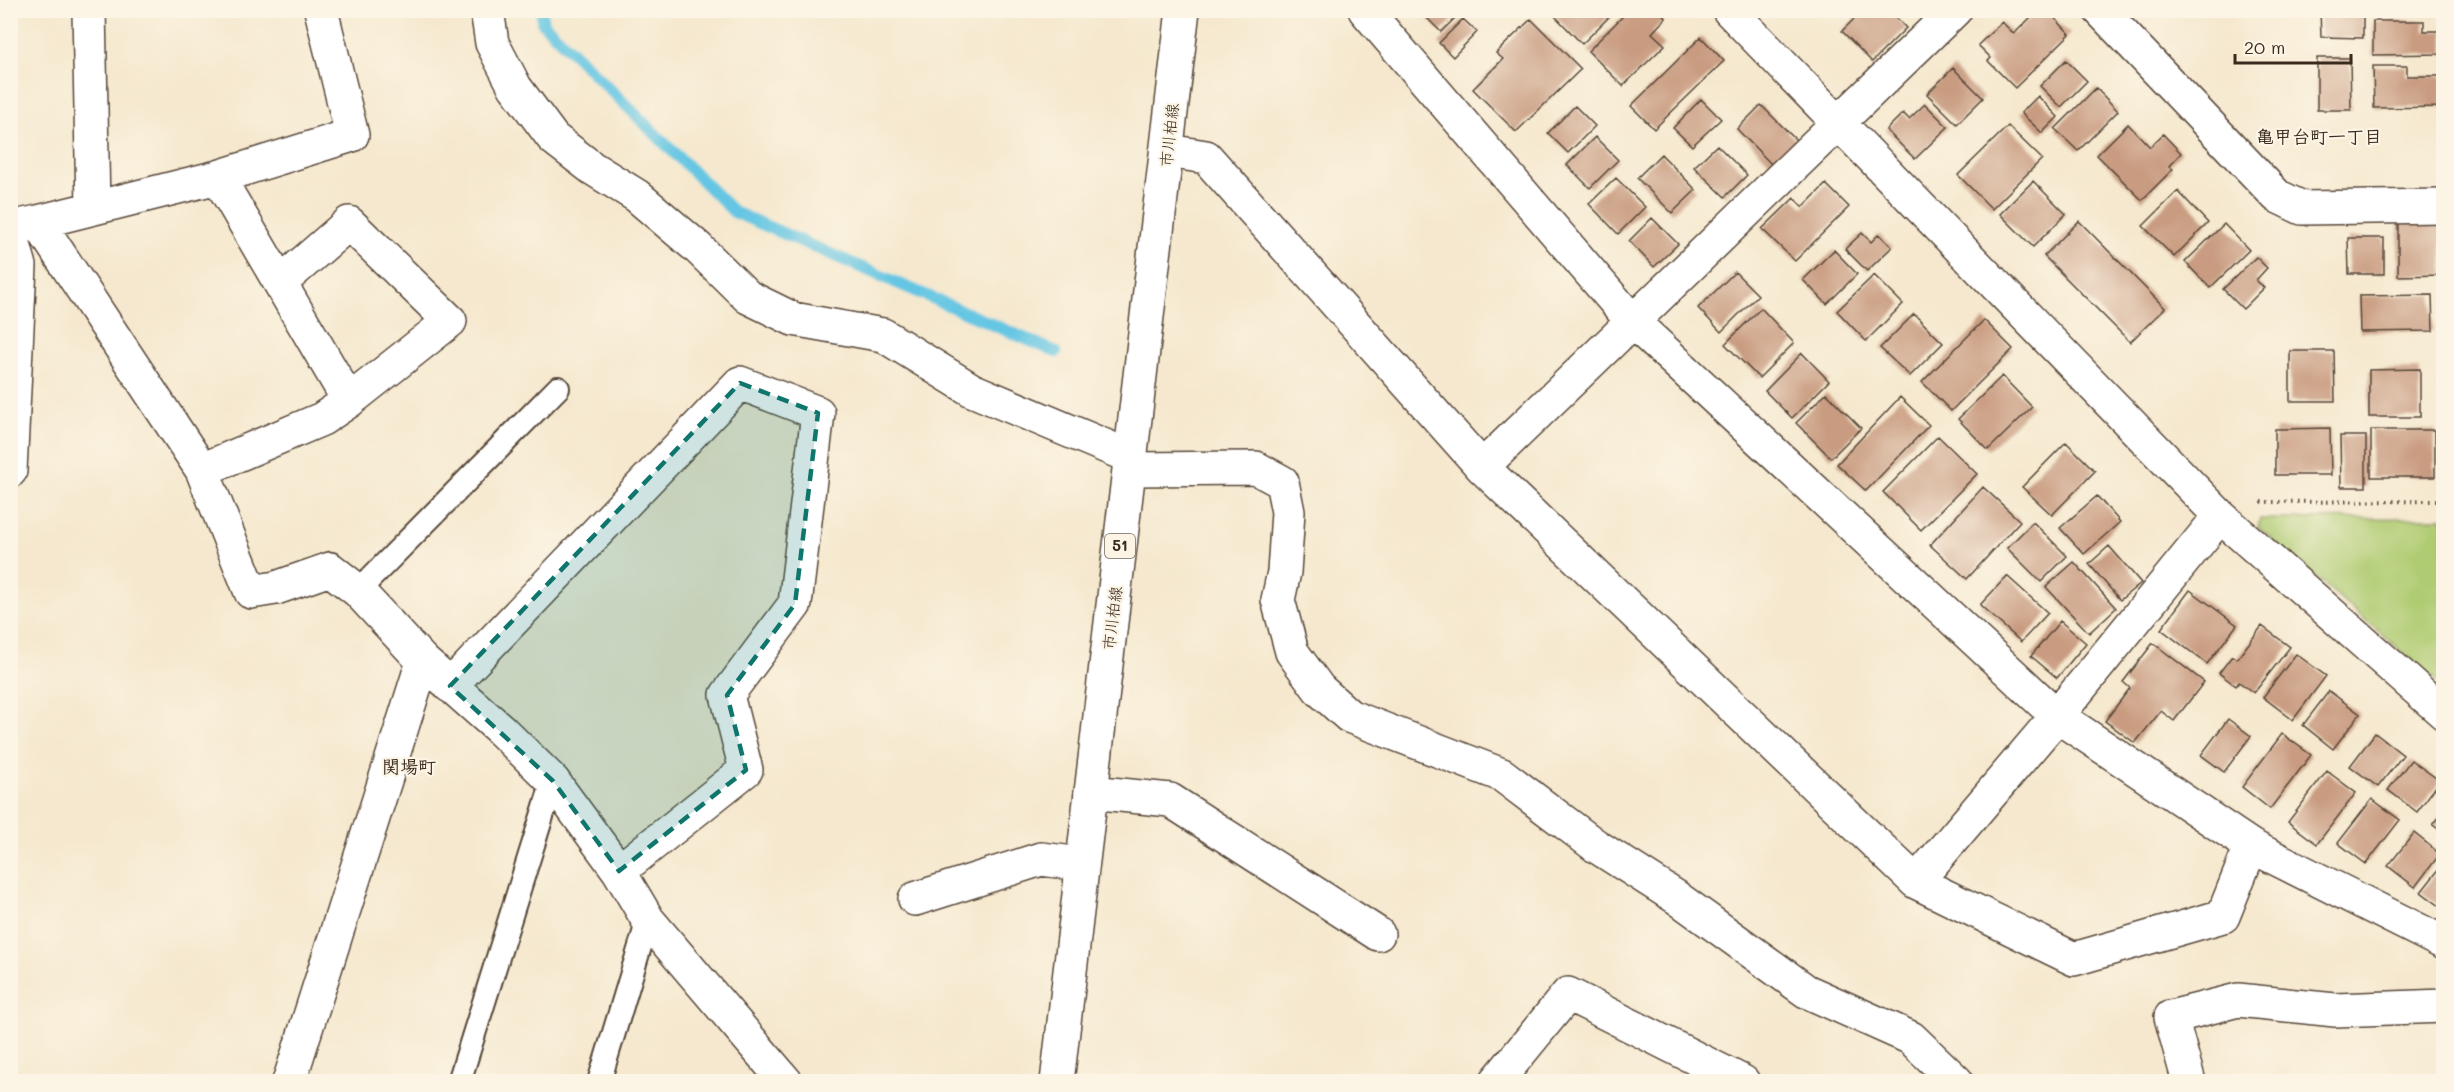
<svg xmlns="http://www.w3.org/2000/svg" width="2454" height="1092" font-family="Mali,'Klee One',sans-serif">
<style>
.green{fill:#b0cc73;stroke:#767b48;stroke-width:1.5}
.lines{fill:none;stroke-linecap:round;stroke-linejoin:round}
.stream{stroke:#65c6e3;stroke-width:12}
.building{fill:#c99c81}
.lane-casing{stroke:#574638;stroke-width:26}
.street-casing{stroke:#574638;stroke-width:36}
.secondary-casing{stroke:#574638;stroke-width:36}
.primary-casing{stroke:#574638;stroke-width:36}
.path{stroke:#574638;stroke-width:4;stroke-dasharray:1.5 4.5;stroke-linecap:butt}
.lane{stroke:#fff;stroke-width:22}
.street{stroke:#fff;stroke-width:33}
.secondary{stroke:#fff;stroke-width:33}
.primary{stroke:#fff;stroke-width:33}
.marked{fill:#0f766e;fill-opacity:0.2;stroke:#0f766e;stroke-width:4.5;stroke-dasharray:12 8;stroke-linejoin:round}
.labels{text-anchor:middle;stroke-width:4.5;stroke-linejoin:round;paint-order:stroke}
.shield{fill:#fcf5e5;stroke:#75675a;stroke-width:1.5}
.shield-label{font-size:15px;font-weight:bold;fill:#3b2a1e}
.street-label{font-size:16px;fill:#3b2a1e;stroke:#fcf5e5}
.neighbourhood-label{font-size:18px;font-weight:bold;fill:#3b2a1e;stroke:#fcf5e5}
</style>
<rect width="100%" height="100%" fill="#fcf5e5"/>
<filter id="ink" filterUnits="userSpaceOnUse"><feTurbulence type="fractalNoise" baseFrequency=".0167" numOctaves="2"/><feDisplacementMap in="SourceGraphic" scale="12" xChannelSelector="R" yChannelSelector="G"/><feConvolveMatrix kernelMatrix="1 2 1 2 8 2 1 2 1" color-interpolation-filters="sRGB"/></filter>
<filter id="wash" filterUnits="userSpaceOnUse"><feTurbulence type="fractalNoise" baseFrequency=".008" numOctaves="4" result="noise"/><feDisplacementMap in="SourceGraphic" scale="24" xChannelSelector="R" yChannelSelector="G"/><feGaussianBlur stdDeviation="1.35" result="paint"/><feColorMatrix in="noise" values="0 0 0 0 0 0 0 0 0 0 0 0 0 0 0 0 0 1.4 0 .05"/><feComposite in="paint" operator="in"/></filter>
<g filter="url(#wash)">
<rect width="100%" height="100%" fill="#f5e8ce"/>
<path class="green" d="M2443 518V687L2258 527 2260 519Z"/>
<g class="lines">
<path class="stream" d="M542 10V22L734 212 1056 352"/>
</g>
<g id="blocks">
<path class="building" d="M1419 10H1463L1441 32Z
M1560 10H1616L1582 44 1555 16Z
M1629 10H1659L1666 18 1652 33 1665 45 1623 86 1588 51Z
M1863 10H1889L1906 28 1872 62 1842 31Z
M2038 10H2047L2070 34 2015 88 1988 61 1991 58 1978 45 2002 22 2014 34Z
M2320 10H2363V38L2321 37Z
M1463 19 1477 32 1453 57 1439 43Z
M1531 19 1581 69 1516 132 1473 89 1503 59 1496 53Z
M2373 21H2424V31H2444V54L2373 55Z
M1701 37 1724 61 1654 129 1631 106Z
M2317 58H2350L2351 110H2317Z
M2066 60 2087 81 2061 107 2040 86Z
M2373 66H2407V76H2443V107L2374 108Z
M1953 68 1983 98 1957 124 1927 94Z
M2096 88 2118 111 2078 151 2055 129Z
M2038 96 2058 117 2042 133 2021 113Z
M1701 99 1721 119 1692 146 1673 128Z
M1925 104 1948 127 1915 159 1886 130 1903 113 1909 119Z
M1761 105 1798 142 1773 166 1737 129Z
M1575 106 1595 126 1568 153 1548 133Z
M2128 124 2150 147 2163 134 2181 153 2169 166 2173 169 2142 200 2097 155Z
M2008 126 2042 159 1992 209 1958 175Z
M1595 137 1618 160 1590 188 1567 165Z
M1717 145 1747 175 1725 197 1694 167Z
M1661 154 1696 190 1672 213 1637 178Z
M1616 178 1645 207 1618 234 1589 204Z
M2033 181 2066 214 2033 247 2000 214Z
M1826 184 1849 207 1795 261 1762 229 1794 198 1803 207Z
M2178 191 2208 223 2174 257 2143 226Z
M1652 218 1678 244 1654 267 1629 241Z
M2079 221 2165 308 2130 342 2044 256Z
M2398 223H2442L2443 275 2398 276Z
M2224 224 2249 250 2210 288 2185 262Z
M1862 233 1871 242 1879 234 1892 247 1867 271 1845 249Z
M2348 238H2384V274H2349Z
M1834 250 1857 274 1827 304 1803 280Z
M2256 257 2267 268 2256 280 2264 288 2243 309 2223 289Z
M1735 272 1758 295 1721 332 1698 308Z
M1874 275 1903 304 1866 341 1837 311Z
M2432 295 2433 331 2360 332 2359 296Z
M1761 308 1794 343 1759 378 1725 344Z
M1914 314 1943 343 1910 376 1880 348Z
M1984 320 2013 349 1951 411 1922 382Z
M2290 351H2334L2335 401H2290Z
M1802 353 1829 381 1792 418 1765 391Z
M2420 369V417H2369V370Z
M2002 376 2032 407 1988 450 1958 419Z
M1826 393 1861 428 1831 458 1796 423Z
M1900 397 1929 425 1866 491 1837 464Z
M2330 428 2331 475H2275V429Z
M2371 430H2435V477H2371Z
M1938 436 1977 474 1921 530 1883 492Z
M2340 436H2366V487H2341Z
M2066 442 2095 471 2052 515 2022 487Z
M1983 487 2020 521 1967 579 1930 545Z
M2097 496 2120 522 2084 554 2060 528Z
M2033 522 2067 556 2041 582 2007 548Z
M2109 546 2141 583 2120 600 2089 564Z
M2074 562 2116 608 2089 633 2046 587Z
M2007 576 2048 613 2021 642 1980 605Z
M2190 590 2237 625 2207 664 2161 629Z
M2060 621 2086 643 2057 678 2031 656Z
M2262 626 2290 647 2254 693 2239 682 2236 686 2219 673 2232 656 2237 659Z
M2153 643 2204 682 2174 721 2161 711 2135 743 2105 721 2130 688 2123 682Z
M2296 654 2326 676 2293 720 2263 697Z
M2329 691 2360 714 2333 749 2303 725Z
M2228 719 2251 736 2224 772 2201 755Z
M2375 733 2403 755 2378 787 2350 766Z
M2282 734 2311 755 2270 809 2242 787Z
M2411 760 2440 781 2417 812 2388 790Z
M2327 771 2356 793 2317 844 2288 822Z
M2372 799 2400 820 2366 864 2338 843Z
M2444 811V833L2433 825Z
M2414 833 2440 854 2415 887 2388 866Z
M2444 863V909L2421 892Z"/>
</g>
</g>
<g filter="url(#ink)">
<use href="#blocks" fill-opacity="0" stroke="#574638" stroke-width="1.5"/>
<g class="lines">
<defs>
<path id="lane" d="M358 591 558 388
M459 1082 553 781
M599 1082 648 920"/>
<path id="street" d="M89 10 93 207
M487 10 492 43 515 87 553 138 592 168 637 196 698 248 748 297 793 319 883 335 972 390 1131 457
M1365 10 1632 321 2057 716 2251 846 2444 943
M1729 10 2220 516 2444 713
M2100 10 2277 196 2302 208 2444 206
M1168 151 1206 157 1482 467 1916 882 2074 959 2223 916 2251 846
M218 177 352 135 321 10
M38 222 218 177 349 401
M10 228 38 222 202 470 251 592 276 588 330 569 358 591 423 661 501 730 553 781 619 871 648 920 786 1082
M1482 467 1955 10
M1130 469 1256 468 1282 482 1288 512 1284 572 1278 600 1292 652 1319 689 1349 716 1502 775 1596 846 1676 897 1806 991 1911 1038 1957 1082
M202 470 322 419 349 401 450 321 349 223 280 283
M450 686 740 383 818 413 795 604 727 695 746 770 619 871
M1091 792 1170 800 1378 934
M1916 882 2057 716 2220 516
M915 899 1041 859 1082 864
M289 1082 423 661
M1496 1082 1568 994 1743 1082
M2189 1082 2171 1017 2238 1000 2335 1010 2444 1006"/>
<path id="secondary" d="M10 230 20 266 10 471"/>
<path id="primary" d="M1057 1082 1183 10"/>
</defs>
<use href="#lane" class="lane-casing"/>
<use href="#street" class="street-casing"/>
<use href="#secondary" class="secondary-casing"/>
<use href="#primary" class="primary-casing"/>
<path class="path" d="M2261 502 2444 501"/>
<use href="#lane" class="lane"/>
<use href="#street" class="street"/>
<use href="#secondary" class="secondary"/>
<use href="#primary" class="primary"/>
</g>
</g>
<path class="marked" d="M740 383 818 413 795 604 727 695 746 770 619 871 553 781 450 686Z"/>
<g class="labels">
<rect class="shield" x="1105" y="534" width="30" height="24" rx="4.5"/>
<g class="shield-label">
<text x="1120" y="551">51</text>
</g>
<g class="street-label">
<text transform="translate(1169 135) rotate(-84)" y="6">市川柏線</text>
<text transform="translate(1112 618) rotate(-83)" y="6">市川柏線</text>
</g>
<g class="neighbourhood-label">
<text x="2319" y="143">亀甲台町一丁目</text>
<text x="409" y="773">関場町</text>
</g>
</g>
<rect width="2454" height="1092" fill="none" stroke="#fcf5e5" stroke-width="36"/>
<path d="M2235 54v9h116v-9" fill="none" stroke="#3b2a1e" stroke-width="3"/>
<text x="2244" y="54" font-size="18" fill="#3b2a1e" stroke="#fcf5e5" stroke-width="4.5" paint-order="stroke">20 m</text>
</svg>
